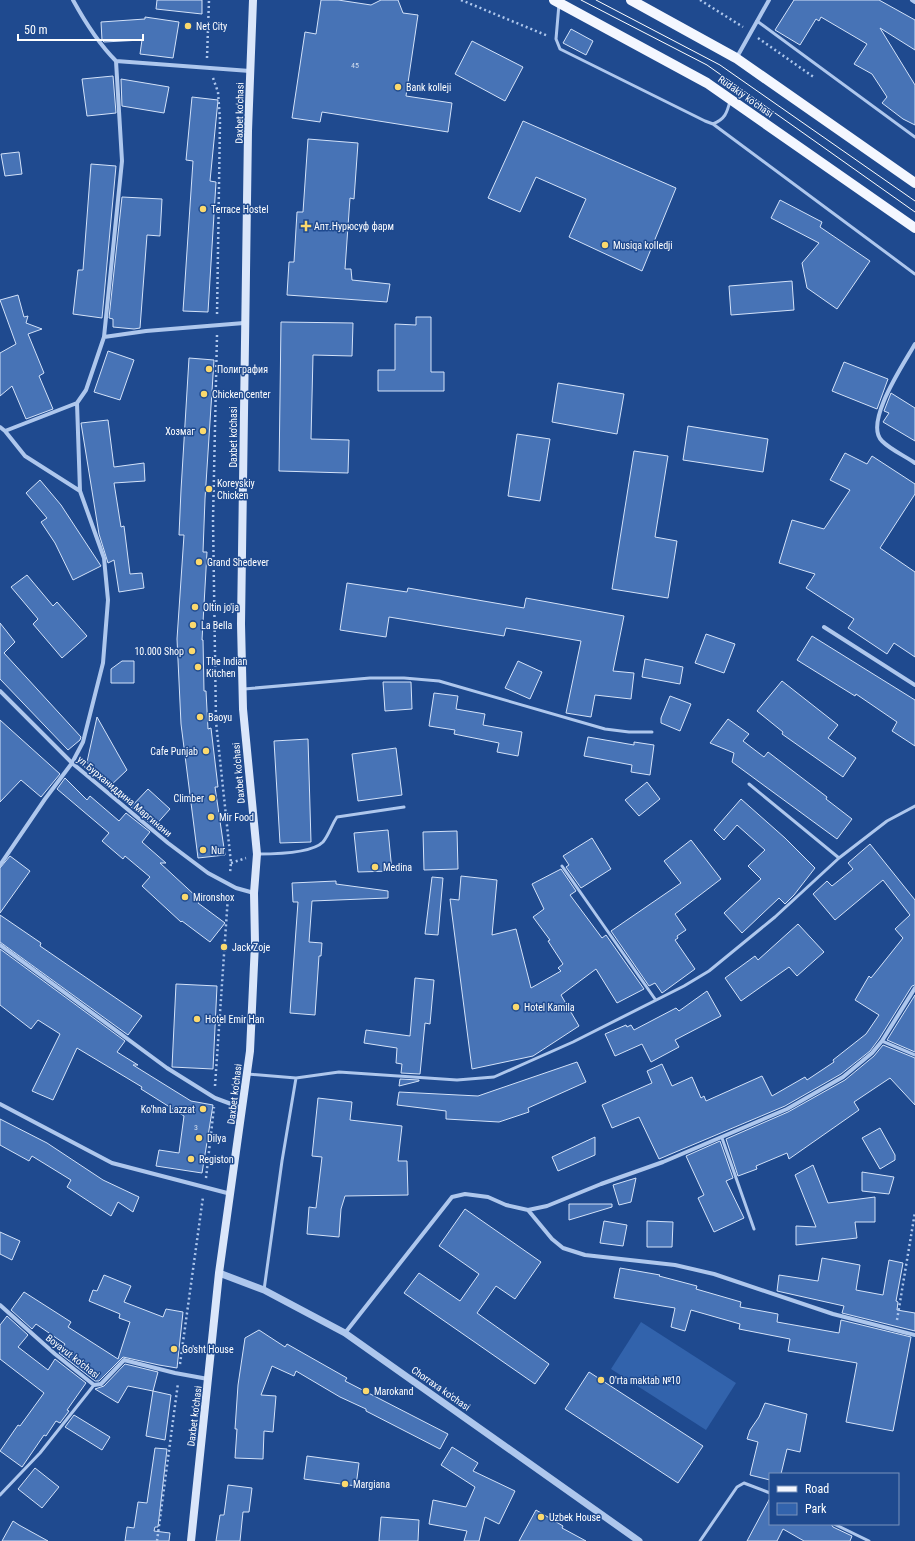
<svg xmlns="http://www.w3.org/2000/svg" width="915" height="1541" font-family="'Roboto Condensed',sans-serif">
<style>
.park{fill:#3263ac}
.building{fill:#4773b6;stroke:#d3e2f9}
.lines{fill:none;stroke-linecap:round;stroke-linejoin:round}
.path{stroke:#aec7ed;stroke-width:2.5;stroke-dasharray:2 3;stroke-linecap:butt}
.service{stroke:#aec7ed;stroke-width:3}
.minor{stroke:#aec7ed;stroke-width:4}
.tertiary{stroke:#aec7ed;stroke-width:7}
.secondary{stroke:#dae6fa;stroke-width:8}
.primary{stroke:#f4f7ff;stroke-width:10}
.tram{stroke:#fff;stroke-width:1}
.poi-dot{fill:#fbd96d;stroke:#1f4a8f;stroke-width:1.5}
.labels{text-anchor:middle;stroke-width:3;stroke-linejoin:round;paint-order:stroke}
.number-label{font-size:8px;fill:#d1dced}
.poi-label{font-size:10px;fill:#fff;stroke:#1f4a8f;text-anchor:start}
.street-label{font-size:10px;fill:#fff;stroke:#1f4a8f}
</style>
<rect width="100%" height="100%" fill="#1f4a8f"/>
<path class="park" d="M641 1322 736 1383 706 1430 611 1369Z"/>
<path class="building" d="M157 0H202V14L156 9Z
M321 0H338L371 5 381 0H398L403 13 418 15 406 96 452 103 448 132 322 112 320 122 292 118 305 32 316 34Z
M794 0H879L915 20V50L880 28 915 85V125L903 119 882 103 887 97 872 74 854 64 867 44 821 17 819 21 816 19 800 45 775 30Z
M145 17 179 22 173 58 140 54 142 40 104 42 102 40 101 22 145 19Z
M571 29 593 41 586 55 563 43Z
M472 41 523 67 505 101 455 74Z
M113 76 116 113 87 116 82 79Z
M121 79 169 87 164 113 122 106Z
M192 97 218 100 210 181 216 182 208 312 183 311 193 161 186 160Z
M523 121 676 188 642 271 569 237 586 199 536 177 520 212 488 198Z
M308 139 358 143 354 199 350 198 345 269H351L352 280 390 284 387 302 287 295 289 262H294L297 212H303Z
M19 152 22 174 5 176 1 154Z
M91 164 116 166 102 318 73 314 78 270H83Z
M122 197 162 199 160 236 147 235 140 328 134 329 113 327V319L109 318Z
M780 200 822 222 820 227 870 261 837 309 807 288 802 263 819 243 771 218Z
M792 281 794 310 731 315 729 286Z
M18 295 24 317 28 316 26 323 42 329 28 334 44 373 39 376 53 409 26 419 12 386 0 396V353L16 344 0 300Z
M416 317H431V372H444V391H378V370H395V324L416 325Z
M281 322 353 323 352 356 313 355 311 439 349 440 348 473 279 471Z
M108 351 134 360 120 400 94 392Z
M189 358 214 360 205 499 203 552H207L202 640H203L204 691H206L208 729 211 728 218 787H215L225 855 198 858 181 724 177 639 184 535H179L181 490Z
M844 362 888 379 877 409 832 391Z
M558 383 624 394 617 434 552 422Z
M891 393 915 408V441L883 422 889 413 884 411Z
M108 420 114 467 144 463 145 481 114 483 121 527 124 526 130 574 142 573 144 588 119 592 114 560 108 563 99 534 81 423Z
M688 426 768 439 763 472 683 460Z
M517 434 550 439 540 501 508 496Z
M634 451 668 456 655 537 677 541 668 598 612 589Z
M845 453 867 464 872 456 915 484V494L880 548 915 572V657L894 643 887 654 848 628 854 619 806 588 815 574 779 563 792 520 824 529 850 490 830 480Z
M40 480 61 505 101 566 73 580 55 543 41 522 47 518 26 493Z
M27 575 53 606 57 602 87 636 62 658 33 624 38 619 11 587Z
M347 583 407 592 408 588 524 608 526 598 624 616 613 671 634 673 631 699 595 695 591 717 566 713 581 641 506 628 504 636 389 617 386 637 340 630Z
M0 623 15 642 4 653 81 737 80 740 68 750 0 679Z
M706 634 735 644 724 673 695 663Z
M812 636 915 700V746L892 731 897 722 856 694 855 696 797 660Z
M645 659 683 667 680 684 642 677Z
M122 661H134V683H111V669Z
M518 661 542 672 530 699 505 688Z
M782 681 838 725 828 738 856 758 843 777 782 734 783 732 757 711Z
M383 682H411L412 709 385 711Z
M434 693 458 696 456 709 485 714 483 725 522 732 518 756 497 752 499 743 454 734 455 730 429 726Z
M670 696 691 704 680 731 661 723V718Z
M97 717 127 770 108 788 87 770 90 766 87 762Z
M728 719 749 734 743 741 764 757 768 752 827 797 826 799 852 819 837 839 732 762 734 753 710 743Z
M0 720 60 774 41 797 21 780 0 802Z
M588 737 634 745V742L654 745 650 775 631 772 632 765 584 756Z
M308 739 311 842 280 843 274 741Z
M396 748 402 795 358 801 352 754Z
M65 778 87 800 90 796 119 821 126 813 150 832 142 842 166 863H160L200 900 198 903 225 923 210 942 182 921 181 922 142 886 150 877 125 856 123 859 102 841 109 833 57 789Z
M647 782 660 799 639 816 625 800Z
M148 789 170 809 154 827 131 807Z
M741 799 785 838 815 868 794 895 785 904 779 898 742 933 724 913 761 879 748 866 765 850 737 825 724 840 714 830Z
M388 830 392 871 358 872 354 833Z
M457 831 458 869 424 870 423 832Z
M592 838 611 869 581 888 566 867 569 865 563 856Z
M691 840 721 879 675 914 686 930 677 936 678 938 675 940 695 969 662 993 655 983 649 986 611 931 681 883 664 861Z
M870 844 915 900V985L912 986 879 1039 870 1051 841 1074 785 1106 659 1159 639 1117 612 1128 602 1105 652 1083 647 1071 662 1064 672 1086 692 1077 701 1098 704 1096 706 1101 762 1076 772 1096 805 1077 807 1080 834 1062 833 1060 866 1034 879 1015 855 1000 869 976 871 978 903 938 895 929 910 915 883 880 835 920 813 894 827 881 832 886 853 869 848 863Z
M10 856 30 871 0 913V868Z
M561 869 576 891 570 895 602 938 606 935 644 989 617 1003 596 969 561 995 579 1026 533 1056 472 1069 450 899 459 900 461 876 497 880 492 935 516 929 531 988 561 971 558 968 563 964 548 941 550 940 533 917 544 909 532 884Z
M432 877 443 878 438 935 425 934Z
M336 881V884L388 891V898L312 901 309 942 322 943 321 956H319L315 1015 290 1013 298 902H293L292 883Z
M0 915 41 943 40 946 142 1016 128 1035 0 942Z
M798 924 824 952 797 976 789 967 741 1001 725 978 755 956 758 960Z
M0 949 125 1041 117 1052 138 1065H133L191 1101 213 1105 202 1173 156 1166 159 1150 179 1153 184 1116 141 1089 142 1087 77 1048 53 1100 32 1091 60 1034 38 1020 31 1029 0 1005Z
M415 978 434 980 430 1024 425 1023 420 1074 401 1073 402 1064 396 1063 397 1048 364 1043 366 1030 410 1036Z
M176 984 217 986 213 1069 172 1067Z
M707 991 721 1016 675 1040 679 1047 651 1062 642 1044 615 1056 605 1034 626 1025 627 1027 631 1025 634 1030 676 1008 679 1011Z
M915 995V1052L887 1040Z
M883 1045 915 1058V1105L890 1078 854 1102 859 1110 789 1159 787 1153 756 1166 757 1169 738 1176 726 1139 788 1112 845 1080 874 1056Z
M577 1062 586 1082 528 1108 529 1112 499 1122 446 1119V1111L397 1105 399 1092 478 1096Z
M400 1079 419 1080V1081L399 1086Z
M318 1098 352 1102 350 1120 402 1126 398 1161H407L408 1195 345 1196 341 1209 339 1237 307 1234 309 1207 316 1208 322 1157 312 1156Z
M0 1119 47 1143 103 1180 139 1197 133 1212 118 1202 111 1216 67 1187 71 1180 32 1156 29 1161 0 1145Z
M880 1128 895 1155V1160L880 1169 862 1138Z
M595 1137V1155L558 1171 552 1157Z
M720 1141 733 1178 726 1181 744 1218 714 1232 698 1198 704 1195 686 1156Z
M813 1165 828 1203 875 1197V1222H855L857 1238 796 1245V1226L816 1227 795 1175Z
M862 1172 894 1177 889 1194 862 1191Z
M636 1178 631 1202 619 1205 613 1185Z
M569 1204H612V1207L569 1220Z
M465 1209 541 1262 515 1299 496 1286 477 1313 549 1364 535 1384 404 1293 419 1273 460 1301 479 1274 439 1246Z
M604 1221 627 1225 623 1246 600 1243Z
M647 1221 673 1222 672 1247H647Z
M0 1232 20 1241 12 1260 0 1254Z
M822 1258 860 1265 856 1290 883 1295 889 1260 903 1263 896 1301 898 1302 897 1310 915 1313V1331L842 1313 844 1306 777 1291 779 1275 818 1281Z
M620 1268 660 1275 659 1276 697 1286 696 1289 741 1302 740 1307 778 1314 777 1322 839 1333 841 1320 911 1337 893 1431 846 1422 857 1363 788 1351 790 1339 739 1329 740 1324 691 1310 685 1331 671 1327 675 1308 614 1298Z
M104 1275 131 1286 124 1302 163 1317 166 1309 183 1312 177 1368 159 1365 123 1357 99 1381H95L59 1353 65 1344 36 1324 32 1329 11 1310 24 1292 71 1322 68 1327 118 1359 130 1322 119 1318 120 1314 89 1301 93 1290 97 1291Z
M7 1316 28 1335 18 1347 48 1370 55 1359 86 1383 67 1410 69 1411 60 1423 56 1421 46 1436 44 1435 22 1467 0 1451 18 1425 20 1426 44 1393 0 1359V1325Z
M259 1330 285 1347 287 1344 347 1378 345 1381 448 1434 440 1449 366 1411V1409L340 1397 296 1371 294 1376 272 1366 261 1395 276 1396 273 1432 264 1431 263 1459 235 1458 237 1429H235L238 1385 245 1338Z
M125 1364 158 1372 153 1391 128 1386 118 1403 95 1389 104 1386Z
M589 1372 703 1446 678 1483 565 1409Z
M153 1391 171 1395 165 1440 146 1436Z
M765 1403 807 1414 800 1452 787 1449 781 1474H770V1480L750 1475 758 1442 747 1439 750 1430 759 1417Z
M74 1415 110 1437 102 1450 65 1427Z
M452 1447 478 1463 473 1471 515 1491 499 1524 485 1517 479 1541H464L467 1531 429 1524 433 1500 466 1507 475 1487 441 1465Z
M155 1448 167 1449 158 1527H155L154 1531 170 1533 169 1541H125L127 1527 134 1528 138 1502 147 1503Z
M307 1456 359 1463 356 1486 304 1479Z
M35 1468 59 1487 42 1508 18 1489Z
M228 1485 252 1488 249 1512H243L240 1541H216L220 1515H224Z
M770 1498V1524H831L833 1527 852 1536 850 1541H804L783 1529 777 1541H747Z
M536 1510 563 1526 562 1528 586 1541H519Z
M381 1517 419 1520 418 1541H379Z
M13 1521 19 1525 48 1541H2Z"/>
<g class="lines">
<path class="path" d="M461 0 548 36
M700 0 743 27
M758 38 815 78
M207 58 209 0
M213 78 218 92 220 120 217 316
M217 335 213 520 216 722 231 863 230 873
M231 863 246 858
M215 1086 228 896
M206 1178 214 1107
M897 1320 915 1212
M180 1364 203 1197
M157 1541 178 1383"/>
<path class="service" d="M559 4 556 39 560 49 705 121 713 124C725 119 727 113 730 101
M757 21 915 137
M713 124 915 274
M244 689 370 678H404L439 681 605 729 629 732H652
M749 784 839 858
M258 854C274 854 312 853 323 842 329 835 332 824 337 817L404 807
M562 866 655 999
M882 1041 915 1055
M248 1074 296 1078 339 1072 457 1080 494 1077 573 1042 684 986 709 971 775 917 839 858 887 821 915 806
M722 1138 754 1229
M264 1290 282 1161 296 1078
M0 1495 40 1453 94 1385
M834 1524 869 1541
M700 1541 737 1487 744 1483 770 1493"/>
<path class="minor" d="M73 0C85 22 98 43 116 61
M912 0 915 2
M737 57 769 0
M104 337 146 331 244 323
M915 344C905 362 863 423 882 441 891 450 905 456 915 463
M77 403 5 431 25 456 80 491
M0 427 5 431
M824 627 915 685
M0 691 72 763 168 843 208 873 236 888 254 893
M0 865 45 799 72 763 83 742 103 663 108 600 104 558 80 491 77 403 86 390 104 337 122 161 116 61 250 71
M0 945 167 1068 215 1098 242 1108
M0 1104 112 1163 231 1194
M528 1210 552 1239 563 1248 585 1255 675 1265 714 1274 833 1314 915 1335
M0 1305 55 1354 94 1385 101 1384 124 1360 175 1373 208 1379
M345 1333 452 1197 465 1194 488 1197 506 1205 528 1210 547 1206 601 1184 663 1162 787 1109 843 1077 872 1053 882 1041 915 988"/>
<path class="tertiary" d="M219 1273 264 1290 345 1333 639 1541"/>
<path class="secondary" d="M191 1541 219 1273 250 1051 255 943 254 893 257 854 243 709 241 624 248 131 253 0"/>
<path class="primary" d="M554 0 707 83 915 228
M631 0 736 58 915 183"/>
<path class="tram" d="M581 0 707 65 915 212
M596 0 720 65 915 201"/>
</g>
<g class="poi-dot">
<circle cx="188" cy="26" r="4"/>
<circle cx="398" cy="87" r="4"/>
<circle cx="203" cy="209" r="4"/>
<path d="M304 220h4v4h4v4h-4v4h-4v-4h-4v-4h4z"/>
<circle cx="605" cy="245" r="4"/>
<circle cx="209" cy="369" r="4"/>
<circle cx="204" cy="394" r="4"/>
<circle cx="203" cy="431" r="4"/>
<circle cx="209" cy="489" r="4"/>
<circle cx="199" cy="562" r="4"/>
<circle cx="195" cy="607" r="4"/>
<circle cx="193" cy="625" r="4"/>
<circle cx="192" cy="651" r="4"/>
<circle cx="198" cy="667" r="4"/>
<circle cx="200" cy="717" r="4"/>
<circle cx="206" cy="751" r="4"/>
<circle cx="212" cy="798" r="4"/>
<circle cx="211" cy="817" r="4"/>
<circle cx="203" cy="850" r="4"/>
<circle cx="375" cy="867" r="4"/>
<circle cx="185" cy="897" r="4"/>
<circle cx="224" cy="947" r="4"/>
<circle cx="516" cy="1007" r="4"/>
<circle cx="197" cy="1019" r="4"/>
<circle cx="203" cy="1109" r="4"/>
<circle cx="199" cy="1138" r="4"/>
<circle cx="191" cy="1159" r="4"/>
<circle cx="174" cy="1349" r="4"/>
<circle cx="601" cy="1380" r="4"/>
<circle cx="366" cy="1391" r="4"/>
<circle cx="345" cy="1484" r="4"/>
<circle cx="541" cy="1517" r="4"/>
</g>
<g class="labels">
<g class="number-label">
<text x="355" y="68">45</text>
<text x="196" y="1130">3</text>
</g>
<g class="poi-label">
<text x="196" y="30">Net City</text>
<text x="406" y="91">Bank kolleji</text>
<text x="211" y="213">Terrace Hostel</text>
<text x="314" y="230">Апт.Нурюсуф фарм</text>
<text x="613" y="249">Musiqa kolledji</text>
<text x="217" y="373">Полиграфия</text>
<text x="212" y="398">Chicken center</text>
<text x="195" y="435" text-anchor="end">Хозмаг</text>
<text x="217" y="487">Koreyskiy<tspan x="217" dy="12">Chicken</tspan></text>
<text x="207" y="566">Grand Shedever</text>
<text x="203" y="611">Oltin jo'ja</text>
<text x="201" y="629">La Bella</text>
<text x="184" y="655" text-anchor="end">10.000 Shop</text>
<text x="206" y="665">The Indian<tspan x="206" dy="12">Kitchen</tspan></text>
<text x="208" y="721">Baoyu</text>
<text x="198" y="755" text-anchor="end">Cafe Punjab</text>
<text x="204" y="802" text-anchor="end">Climber</text>
<text x="219" y="821">Mir Food</text>
<text x="211" y="854">Nur</text>
<text x="383" y="871">Medina</text>
<text x="193" y="901">Mironshox</text>
<text x="232" y="951">Jack Zoje</text>
<text x="524" y="1011">Hotel Kamila</text>
<text x="205" y="1023">Hotel Emir Han</text>
<text x="195" y="1113" text-anchor="end">Ko'hna Lazzat</text>
<text x="207" y="1142">Dilya</text>
<text x="199" y="1163">Registon</text>
<text x="182" y="1353">Go'sht House</text>
<text x="609" y="1384">O'rta maktab №10</text>
<text x="374" y="1395">Marokand</text>
<text x="353" y="1488">Margiana</text>
<text x="549" y="1521">Uzbek House</text>
</g>
<g class="street-label">
<text transform="translate(746 96) rotate(35)" y="4">Rudakiy ko'chasi</text>
<text transform="translate(239 113) rotate(-89)" y="4">Daxbet ko'chasi</text>
<text transform="translate(233 437) rotate(-90)" y="4">Daxbet ko'chasi</text>
<text transform="translate(238 773) rotate(-95)" y="4">Daxbet ko'chasi</text>
<text transform="translate(125 796) rotate(40)" y="4">ул.Бурханиддина Маргинани</text>
<text transform="translate(234 1094) rotate(-83)" y="4">Daxbet ko'chasi</text>
<text transform="translate(73 1356) rotate(38)" y="4">Boyavut ko'chasi</text>
<text transform="translate(441 1388) rotate(35)" y="4">Chorraxa ko'chasi</text>
<text transform="translate(194 1416) rotate(-83)" y="4">Daxbet ko'chasi</text>
</g>
</g>
<rect x="769" y="1473" width="130" height="52" fill="#1f4a8f" stroke="#7992bc"/>
<rect x="777" y="1486" width="20" height="6" fill="#f4f7ff" stroke="#7992bc"/>
<text x="805" y="1493" font-size="12" fill="#ffffff">Road</text>
<rect x="777" y="1503" width="20" height="12" fill="#3263ac" stroke="#7992bc"/>
<text x="805" y="1513" font-size="12" fill="#ffffff">Park</text>
<path d="M18 34v6h125v-6" fill="none" stroke="#ffffff" stroke-width="2"/>
<text x="24" y="34" font-size="12" fill="#ffffff" stroke="#1f4a8f" stroke-width="3" paint-order="stroke">50 m</text>
</svg>
